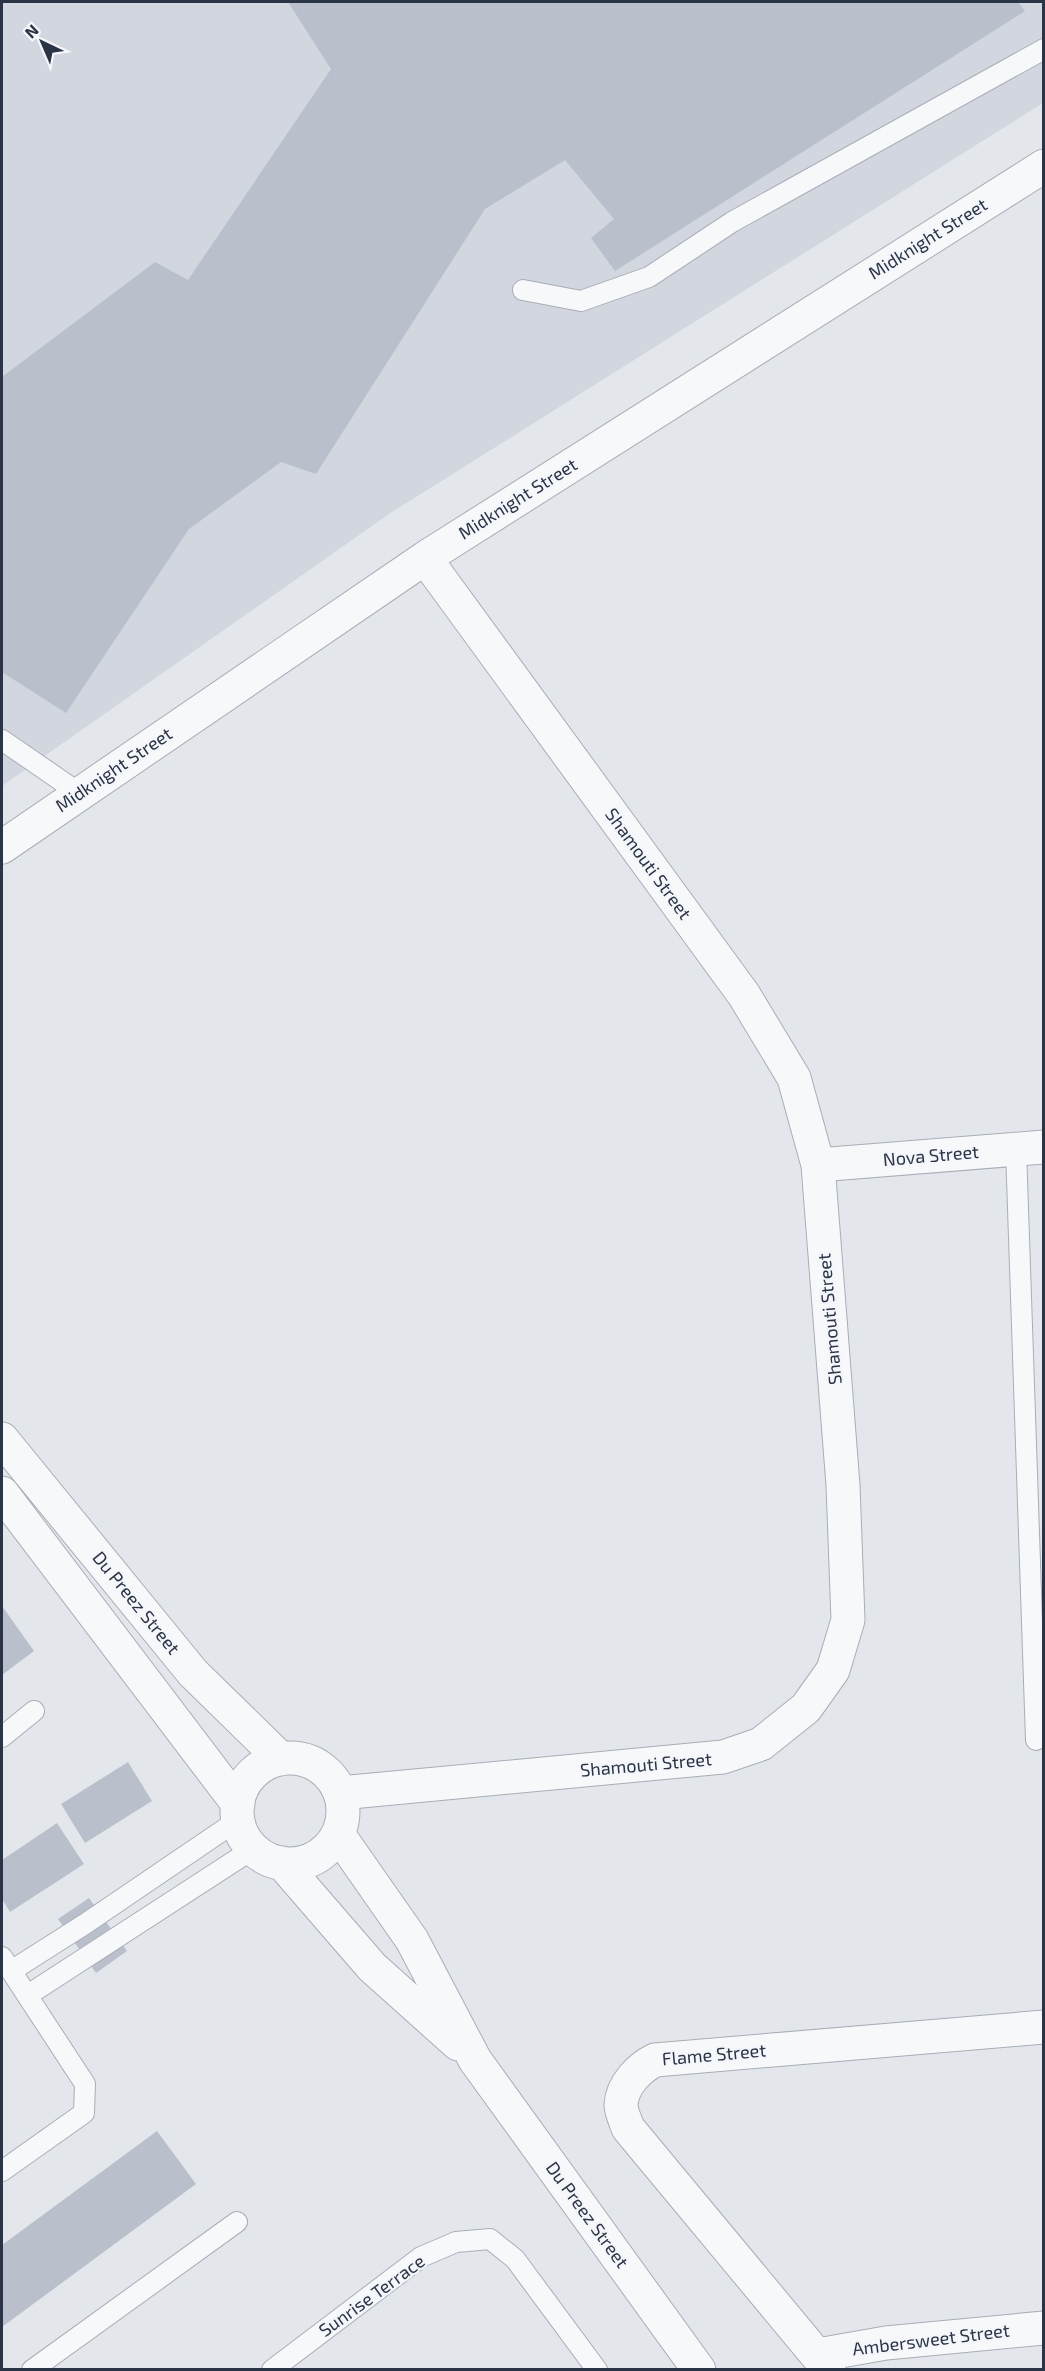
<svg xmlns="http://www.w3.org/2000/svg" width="1045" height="2371" font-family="'Exo 2',sans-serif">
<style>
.built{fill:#d1d6df}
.building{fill:#bac0cb}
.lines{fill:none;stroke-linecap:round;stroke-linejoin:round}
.service-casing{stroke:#a7aeb7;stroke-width:22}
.minor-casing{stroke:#a7aeb7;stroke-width:35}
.tertiary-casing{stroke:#a7aeb7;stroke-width:35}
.service{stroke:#f7f8fa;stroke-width:20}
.minor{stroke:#f7f8fa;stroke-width:33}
.tertiary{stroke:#f7f8fa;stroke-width:33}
.labels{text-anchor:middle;stroke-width:4.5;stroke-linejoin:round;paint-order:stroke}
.street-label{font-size:18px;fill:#293447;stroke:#f4f6f9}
</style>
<rect width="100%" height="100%" fill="#e3e7ec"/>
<path class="built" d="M2 2H1043V103L389 514 2 786Z"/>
<path class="building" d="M288 2H1018L1025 11 615 271 591 238 614 219 565 160 485 209 316 474 281 462 189 529 66 713 2 672V377L155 262 188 280 331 69Z
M2 1606 34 1651 2 1675Z
M128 1762 152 1801 85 1843 61 1804Z
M57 1823 84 1864 10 1912 2 1899V1860Z
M89 1898 127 1951 96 1973 58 1919Z
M157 2131 196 2184 2 2327V2245Z"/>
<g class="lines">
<defs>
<path id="service" d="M523 290 581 301 649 277 732 222 1044 49
M2 740 79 793
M1016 1149 1036 1740
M2 1737 34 1711
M2 1957 85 2084 84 2113 2 2171
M11 1971 85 1924 238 1820
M28 1995 253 1849
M32 2370 237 2222
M272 2370 421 2257 456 2242 490 2239 515 2259 597 2370"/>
<path id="minor" d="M2 847 425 558 1044 166
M818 1165 1044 1147
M340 1793 723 1757 761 1744 806 1708 833 1670 848 1620 843 1485 818 1165 794 1078 744 995 425 558
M818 2355 886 2343 1044 2328
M829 2370 628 2128C626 2122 621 2112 621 2105 622 2085 639 2068 655 2060L1044 2027"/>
<path id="tertiary" d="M2 1439 193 1673 281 1759
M2 1493 238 1804
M237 1811a53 53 0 1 1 106 0a53 53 0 1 1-106 0Z
M338 1834 412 1940 475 2060 699 2370
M282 1863 372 1967 458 2044"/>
</defs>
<use href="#service" class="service-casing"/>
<use href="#minor" class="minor-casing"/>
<use href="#tertiary" class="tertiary-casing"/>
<use href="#service" class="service"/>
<use href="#minor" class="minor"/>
<use href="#tertiary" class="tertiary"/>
</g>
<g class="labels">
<g class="street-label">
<text transform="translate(928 239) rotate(-32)" y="6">Midknight Street</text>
<text transform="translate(518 499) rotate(-32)" y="6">Midknight Street</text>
<text transform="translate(114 770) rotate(-34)" y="6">Midknight Street</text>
<text transform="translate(648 864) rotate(54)" y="6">Shamouti Street</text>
<text transform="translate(931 1156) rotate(-5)" y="6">Nova Street</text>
<text transform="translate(830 1319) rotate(-95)" y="6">Shamouti Street</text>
<text transform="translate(136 1603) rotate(51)" y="6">Du Preez Street</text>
<text transform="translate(646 1765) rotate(-5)" y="6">Shamouti Street</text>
<text transform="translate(714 2055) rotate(-5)" y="6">Flame Street</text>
<text transform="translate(587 2215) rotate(54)" y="6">Du Preez Street</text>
<text transform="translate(372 2296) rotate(-36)" y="6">Sunrise Terrace</text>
<text transform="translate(931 2340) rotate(-7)" y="6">Ambersweet Street</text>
</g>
</g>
<rect width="1045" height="2371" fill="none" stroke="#293447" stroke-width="6"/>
<g transform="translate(42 42) rotate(316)" stroke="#f4f6f9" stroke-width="4.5" paint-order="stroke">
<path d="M0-4.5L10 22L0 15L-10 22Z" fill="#293447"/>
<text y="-9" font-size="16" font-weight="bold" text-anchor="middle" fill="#293447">N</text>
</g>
</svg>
